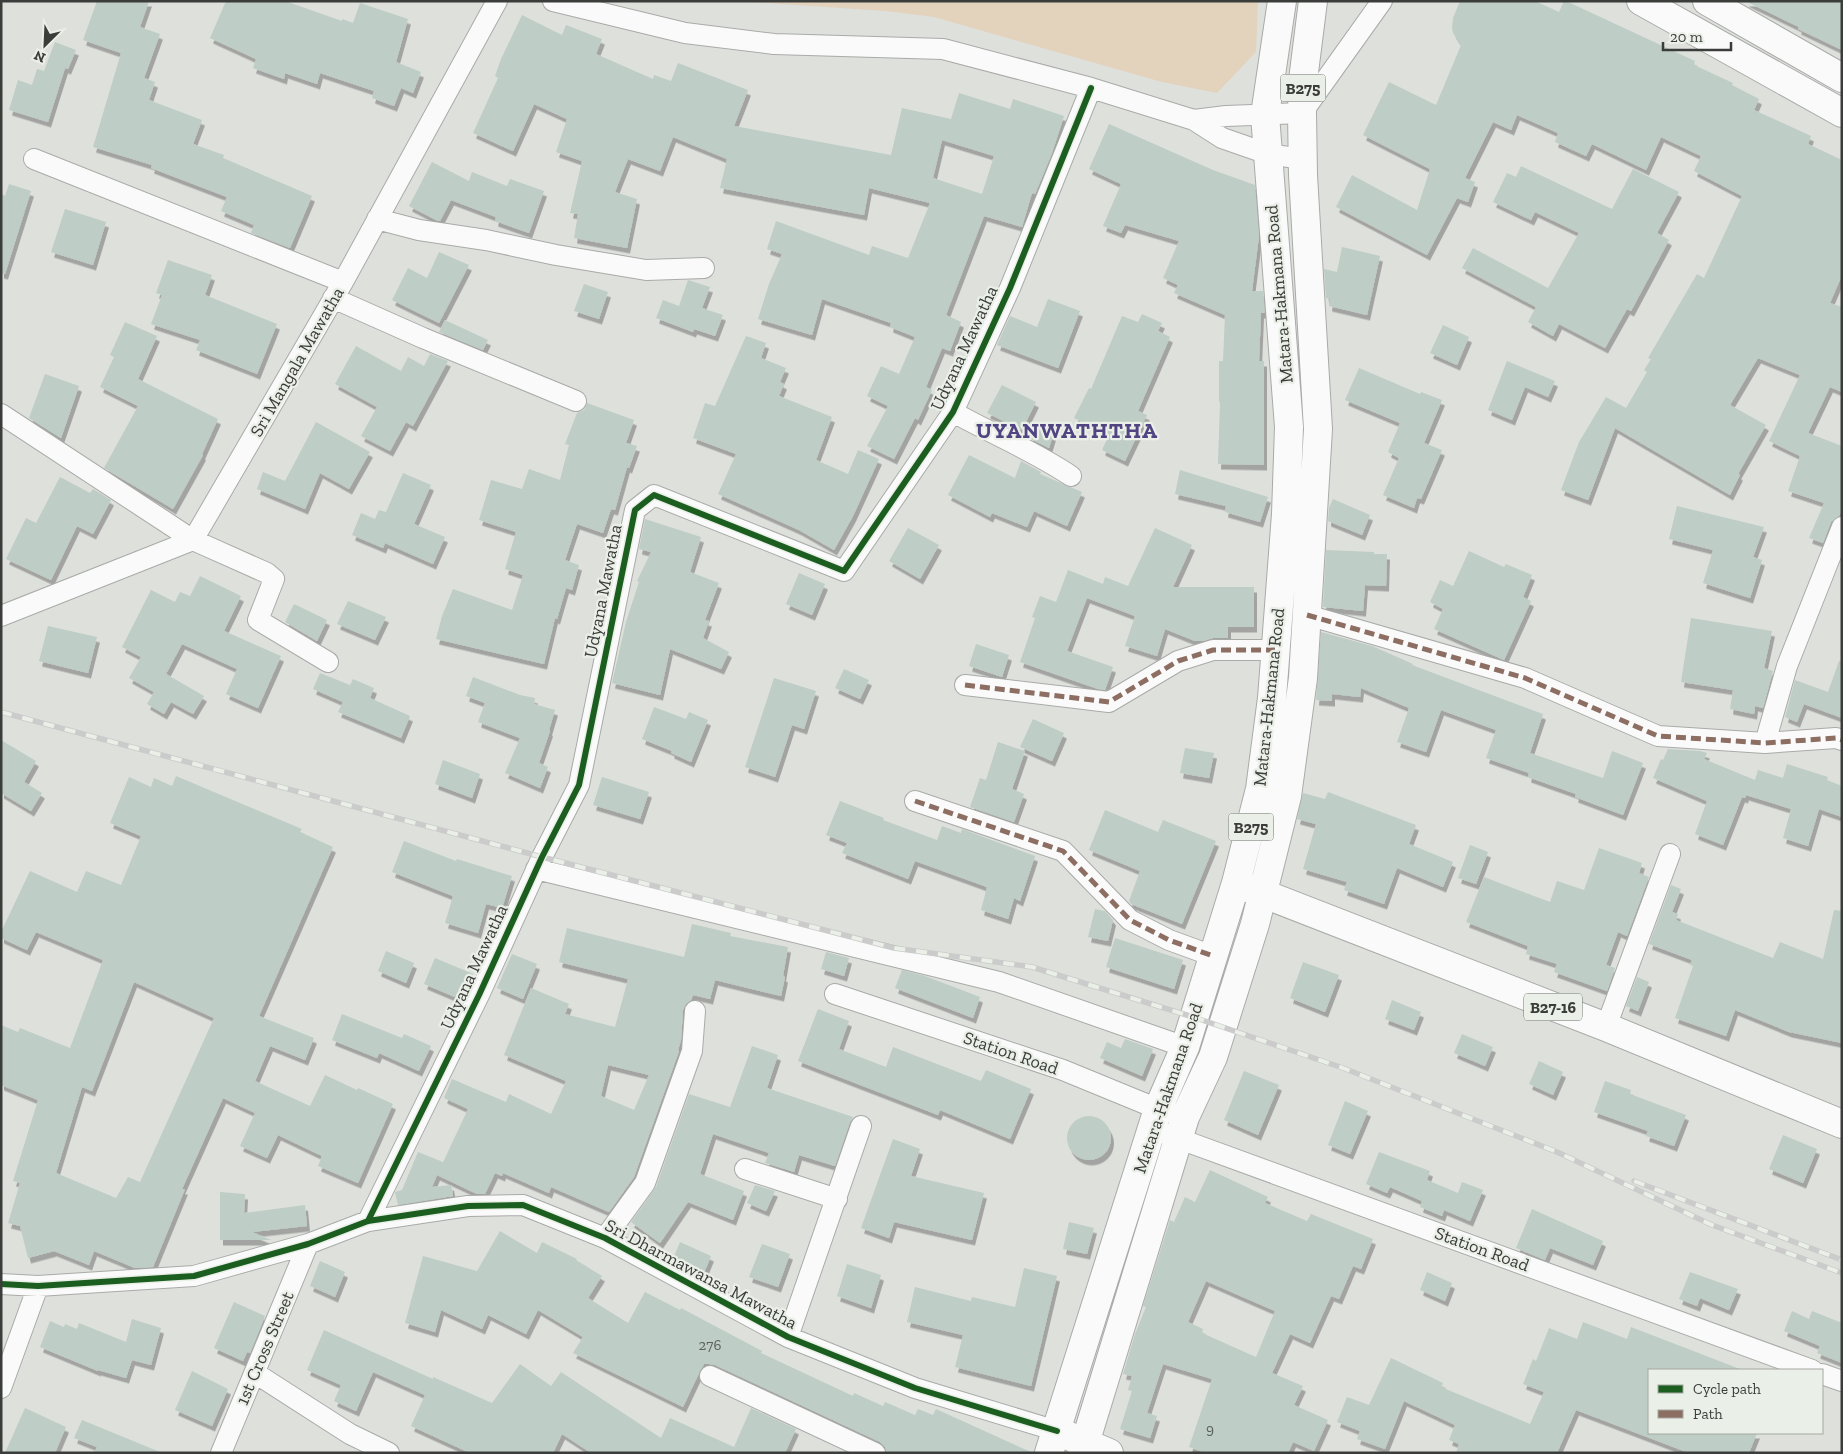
<svg xmlns="http://www.w3.org/2000/svg" width="1843" height="1454" font-family="'Zilla Slab',serif">
<style>
.green{fill:#e3d2bc}
.building{fill:#becdc5;fill-rule:evenodd;filter:url(#shadow)}
.lines{fill:none;stroke-linecap:round;stroke-linejoin:round}
.minor-casing{stroke:#a9aba8;stroke-width:22}
.secondary-casing{stroke:#a9aba8;stroke-width:30}
.primary-casing{stroke:#a9aba8;stroke-width:30}
.trunk-casing{stroke:#a9aba8;stroke-width:30}
.minor{stroke:#fafafa;stroke-width:20}
.secondary{stroke:#fafafa;stroke-width:28}
.primary{stroke:#fafafa;stroke-width:28}
.trunk{stroke:#fafafa;stroke-width:28}
.rail-casing{stroke:#cacbca;stroke-width:5.5}
.rail{stroke:#eaefe7;stroke-width:4;stroke-dasharray:11;stroke-linecap:butt}
.quiet{stroke:#8d6e63;stroke-width:5;stroke-dasharray:10 5;stroke-linecap:butt}
.cycleway-casing{stroke:#eaefe7;stroke-width:9}
.cycleway{stroke:#1b5e20;stroke-width:6}
.labels{text-anchor:middle;stroke-width:4.5;stroke-linejoin:round;paint-order:stroke}
.number-label{font-size:15px;fill:#5c615d}
.shield{fill:#eaefe7;stroke:#70726e;stroke-width:1}
.shield-label{font-size:16px;font-weight:bold;fill:#3b3d3a}
.street-label{font-size:18px;fill:#3b3d3a;stroke:#eaefe7}
.district-label{font-size:22px;font-weight:bold;letter-spacing:1px;fill:#514482;stroke:#eaefe7}
</style>
<defs>
<filter id="shadow"><feDropShadow dx="3" dy="5.5" stdDeviation="0" flood-color="#0004"/></filter>
</defs>
<rect width="100%" height="100%" fill="#dee0dc"/>
<path class="green" d="M735 1H1258L1256 52 1217 93 1162 82 934 17 886 11Z"/>
<path class="building" d="M97 1H149L140 27 160 34 144 78 155 82 149 100 202 120 193 144 224 155 223 158 312 196 290 248 251 233 254 225 221 211 227 197 151 168 152 165 93 147 121 53 83 40Z
M226 1H285L342 21V19L353 23 360 3 408 19 396 62 421 72 413 93 401 88 394 106 372 98 374 91 320 73 317 84 285 73 284 79 253 68 256 59 210 38Z
M1460 1H1535L1559 12 1564 1H1566L1695 61 1694 65 1733 83 1732 85 1759 99 1754 110 1811 136 1808 144 1842 160V275L1830 303 1842 307V392L1830 387 1808 433 1842 446V510L1839 516 1831 522 1823 543 1809 538 1824 503 1788 491 1800 456 1769 441 1800 375 1758 358 1730 405 1766 425 1738 474 1740 475 1730 495 1615 428 1588 500 1561 490 1579 442 1606 397 1626 408 1647 372 1644 370 1651 359 1648 358 1697 274 1704 278 1742 196 1694 171 1701 156 1661 137 1646 170 1592 144 1586 156 1555 142 1558 133 1517 115 1511 130 1493 122 1465 178 1475 182 1468 202 1457 198 1427 255 1336 207 1352 175 1417 210 1430 169 1363 135 1389 82 1436 105 1461 45 1453 33 1452 28 1453 18Z
M1745 1H1842V50L1798 29 1799 27Z
M522 15 562 35 566 25 602 39 596 54 653 79 654 75 671 81 678 63 748 90 734 126 891 155 902 108 951 119 959 93 1010 109 1013 99 1064 116 1052 153 1035 194 1032 193 1022 227 984 216 946 315 961 322 950 351 942 348 926 387 932 390 918 420 915 418 894 459 867 446 888 406 867 396 881 366 899 374 915 337 890 327 891 323 822 299 812 335 758 319 769 284 782 254 767 249 776 221 869 255 872 246 908 258 930 203 869 188 864 215 720 188 727 159 673 137 660 171 628 159 615 192 637 199 627 248 574 238 578 214 570 213 582 161 556 152 567 119 534 104 513 151 473 133 498 78 495 76 501 59ZM942 140 994 156 982 194 933 178Z
M55 42 76 50 68 69 65 68 48 122 9 110 18 80 32 85 37 69 44 71Z
M1109 124 1213 170 1255 185 1259 236 1252 291H1263L1265 313H1261L1259 361H1264V465L1218 464 1220 402H1219V361H1223L1225 315 1174 293 1178 285 1163 278 1179 241 1125 225 1121 233 1103 226 1121 184 1089 169Z
M432 162 469 181 472 172 507 186 510 179 544 191 529 233 495 221 496 217 451 200 440 221 436 220 409 206Z
M1521 166 1612 209 1633 169 1679 192 1657 233 1669 240 1631 311 1627 309 1605 348 1559 324 1553 336 1528 322 1536 307 1462 268 1473 248 1548 288 1579 233 1535 212 1531 220 1493 202 1507 173 1516 177Z
M9 184 31 191 5 274 1 273V194L5 196Z
M65 209 106 222 93 265 51 252Z
M1342 247 1380 256 1367 315 1329 306 1330 299 1326 298 1324 269 1337 272Z
M439 252 469 265 439 323 392 300 408 268 427 278Z
M168 260 212 275 205 295 277 324 257 374 196 350 200 340 151 324 162 295 156 293Z
M688 280 710 287 702 308 723 315 715 336 694 329 693 332 656 318 663 300 679 306Z
M584 284 608 292 599 319 574 311Z
M1048 299 1080 311 1058 368 997 345 1010 316 1037 327Z
M1142 314 1162 323 1158 331 1170 337 1138 411 1147 415 1125 461 1102 450 1109 435 1074 418 1089 388 1091 389 1122 316 1138 322Z
M445 320 488 340 483 350 439 332Z
M125 322 157 336 138 379 218 419 202 454 203 455 173 509 104 468 138 406 100 387 114 357 110 355Z
M1443 325 1469 337 1457 365 1430 353Z
M746 336 766 343 761 358 786 368 780 382 784 384 779 396 832 417 816 460 848 474 858 450 879 459 853 516 834 550 799 530 718 494 736 454 693 438 705 403 715 406Z
M356 346 401 371 408 357 424 366 430 354 448 361 413 426 406 422 390 451 361 436 377 407 335 384Z
M1507 361 1555 381 1548 397 1525 387 1512 420 1488 410Z
M1359 368 1420 394 1421 392 1442 400 1424 443 1442 450 1421 499 1417 498 1414 508 1383 495 1399 458 1388 452 1400 423 1345 400Z
M45 374 79 386 61 438 29 418Z
M1002 385 1036 402 1022 430 987 413Z
M587 403 634 420 626 443 637 446 629 468 627 467 615 510 611 509 603 533 577 524 565 560 579 565 572 590 566 588 557 619 555 618 544 664 436 639 442 616 453 589 512 610 523 575 505 569 516 532 479 520 491 480 522 489 529 469 560 480 569 445 565 444 577 413 584 410Z
M316 422 370 452 349 489 320 473 305 509 257 489 263 472 285 481Z
M1033 428 1053 435 1049 448 1029 438Z
M969 455 1015 478 1021 461 1041 472 1040 474 1082 492 1067 526 1034 511 1027 527 992 513 990 517 948 495Z
M1180 470 1268 497 1260 522 1225 512 1226 506 1175 494Z
M403 473 431 485 414 524 445 537 433 564 385 543 383 548 352 535 361 513 375 519 379 510 386 512Z
M60 477 90 493 93 489 111 500 93 534 77 526 51 580 6 559 26 518 36 523Z
M1333 499 1370 515 1362 535 1328 521 1329 508Z
M1677 506 1764 527 1753 557 1762 560 1750 598 1703 583 1713 550 1669 539Z
M645 519 701 537 690 572 719 583 705 620 709 621 703 638 729 652 721 669 670 649 660 695 612 683 626 622 639 582 637 581 651 552 639 549Z
M908 528 939 545 920 579 889 561Z
M1155 528 1192 545 1173 587H1254V627H1228V638H1213L1203 641H1195L1165 629 1157 656 1125 646 1135 616 1087 598 1067 651 1113 667 1105 690 1098 689 1020 662 1035 618 1032 617 1040 596 1056 602 1068 570 1103 584 1105 577 1128 586Z
M1326 550 1374 552V554H1387L1386 586 1365 585 1363 611 1323 607Z
M1469 551 1504 567 1506 564 1532 575 1523 597 1531 601 1504 660 1434 629 1443 609 1430 602 1440 580 1453 586Z
M799 573 825 584 812 615 786 604Z
M200 576 241 596 224 631 281 656 258 708 226 694 237 669 182 644 166 674 204 696 193 714 171 702 164 714 147 704 154 692 129 678 141 657 122 647 151 590 175 602 180 592 190 596Z
M348 601 386 617 375 640 337 624Z
M294 604 327 620 317 641 285 622Z
M1691 618 1772 631 1764 668 1773 671 1763 708 1755 706 1754 714 1730 709 1733 690 1681 682Z
M48 626 97 637 88 673 39 661Z
M1321 632 1372 646 1413 664 1412 665 1543 714 1530 753 1603 778 1612 751 1643 763 1623 815 1575 797 1576 794 1528 777 1529 773 1486 758 1496 730 1441 710 1426 752 1397 742 1409 708 1361 688 1360 697 1332 694V701L1316 700Z
M976 644 1009 655 1002 677 969 666Z
M1839 661H1842V718L1804 704 1797 722 1785 717 1795 680 1828 692Z
M844 669 869 680 860 699 835 688Z
M320 673 350 685 353 679 374 688 370 698 410 716 401 738 338 712 343 702 313 689Z
M473 677 520 695 535 698 534 704 555 710 549 730 550 731 539 763 548 767 540 788 505 773 520 738 478 722 485 703 466 696Z
M774 678 816 691 804 729 792 725 775 777 745 767Z
M654 707 686 719 689 712 708 720 691 762 671 753 672 751 642 739Z
M1033 719 1064 733 1052 761 1020 747Z
M1 740 36 761 24 782 42 793 31 811 1 793Z
M998 742 1025 751 1012 789 1024 794 1014 822 970 807 980 778 986 780Z
M1185 748 1214 753 1209 778 1180 773Z
M1668 749 1700 751 1707 753 1704 759 1755 780 1758 770 1783 778 1787 764 1828 777 1827 780 1842 786V817L1819 809 1808 846 1783 838 1791 809 1746 795 1745 798 1742 797 1723 845 1695 834 1707 801 1653 778 1661 759 1663 760Z
M443 760 480 774 472 798 435 784Z
M176 776 302 829 300 832 333 847 259 1016 314 1038 305 1060 270 1046 255 1081 310 1106 325 1075 357 1090 358 1088 393 1104 358 1183 318 1166 322 1156 278 1135 267 1158 240 1146 255 1113 223 1098 182 1189H185L153 1267 135 1268 94 1251 89 1265 54 1251 28 1258 20 1226 8 1223 20 1183 13 1181 38 1100 1 1085V1025L18 1032 20 1028 70 1048 103 960 36 932 27 950 1 938V932L30 871 77 892 86 871 121 885 141 836 110 823 129 777 151 787 154 778 172 786ZM134 982 214 1018 140 1182 128 1177 116 1198 56 1173 82 1087 92 1091Z
M602 777 649 792 640 819 593 805Z
M1328 792 1416 825 1409 844 1453 862 1443 887 1397 868 1384 904 1344 890 1347 882 1303 869 1316 824 1297 819 1303 793 1325 799Z
M840 801 884 818 883 820 937 840 942 826 961 833 962 829 1035 856 1020 901 1014 898 1008 919 981 910 987 887 915 861 908 879 842 853 847 843 826 835Z
M1105 810 1158 832 1163 820 1216 841 1182 924 1131 904 1129 901 1140 871 1089 850Z
M404 841 456 861 457 859 512 876 502 908 486 904 478 933 445 923 453 896 392 872Z
M1470 845 1488 852 1476 884 1458 878Z
M1599 848 1642 863 1639 873 1649 877 1627 936 1618 932 1606 965 1615 968 1607 991 1554 972 1557 964 1526 954 1528 946 1466 922 1484 877 1550 902 1557 881 1584 890Z
M1671 885 1681 889 1672 912 1678 914 1676 920 1773 958 1780 942 1823 959 1834 910 1842 911V1043L1789 1032 1735 1010 1726 1036 1675 1018 1693 966 1690 965 1692 960 1649 944Z
M1095 909 1105 911 1113 920 1108 941 1088 937Z
M692 924 731 933 730 936 788 947 783 976 785 977 781 996 715 980 710 999 693 995 691 1000 686 1004 683 1010 681 1040 678 1050 679 1051 634 1177 609 1212 551 1187 549 1193 503 1173 502 1176 495 1173 485 1194H477L437 1175 432 1187 451 1185 453 1196 398 1205 395 1192 402 1190 418 1152 443 1162 438 1173 468 1109 444 1098 452 1079 506 1102 509 1094 551 1114 566 1081 504 1055 531 988 569 1004 565 1014 615 1027 628 979 559 962 567 928 684 957ZM608 1065 649 1075 634 1110 601 1096Z
M1115 938 1183 960 1174 989 1106 967Z
M386 951 414 963 406 983 378 971Z
M826 952 849 958 844 976 821 969Z
M512 954 537 964 523 999 497 988Z
M435 958 473 974 462 1000 424 984Z
M1303 962 1339 975 1325 1012 1290 998Z
M902 970 925 976 980 997 973 1018 895 988Z
M1637 977 1649 982 1638 1011 1626 1006Z
M1392 1000 1421 1012 1414 1030 1385 1019Z
M818 1009 849 1021 839 1049 886 1067 893 1047 981 1081 986 1070 1031 1089 1010 1139 940 1110 938 1115 798 1061Z
M342 1014 402 1038 404 1034 431 1046 419 1071 379 1053 377 1058 332 1040Z
M1462 1034 1493 1047 1485 1066 1454 1053Z
M1125 1039 1153 1049 1142 1076 1100 1058 1107 1042 1121 1048Z
M752 1046 778 1055 767 1088 853 1117 850 1122 835 1166 799 1155 794 1172 785 1169 765 1163 769 1153 713 1134 700 1174 744 1191 733 1220 688 1202 660 1243 631 1222 656 1187 689 1094 730 1107Z
M1539 1061 1563 1072 1553 1095 1529 1084Z
M1244 1071 1279 1085 1258 1135 1224 1120Z
M1605 1081 1631 1090 1630 1094 1686 1115 1674 1146 1646 1136 1648 1131 1594 1112Z
M1345 1101 1368 1111 1350 1154 1328 1145Z
M1067 1138a22 22 0 1 1 44 0a22 22 0 1 1-44 0Z
M1783 1135 1817 1149 1803 1183 1769 1169Z
M893 1139 920 1149 911 1176 984 1193 972 1240 894 1222 889 1238 861 1228Z
M1379 1152 1430 1171 1427 1180 1458 1193 1462 1182 1483 1190 1470 1221 1444 1210 1442 1216 1420 1207 1422 1201 1390 1187 1387 1193 1366 1184Z
M1210 1170 1268 1197 1265 1203 1307 1221 1311 1214 1373 1239 1361 1269 1353 1266 1339 1299 1331 1296 1310 1343 1290 1334 1272 1373 1303 1386 1294 1405 1328 1420 1314 1451 1293 1442 1288 1453H1206L1189 1447 1212 1379 1163 1364 1147 1413 1157 1416 1150 1438 1120 1429 1132 1391 1128 1390 1132 1376 1123 1374 1135 1334 1146 1307 1143 1306 1170 1220 1174 1222 1185 1197 1195 1202ZM1206 1281 1275 1311 1256 1357 1202 1333 1203 1329 1188 1322Z
M755 1185 775 1191 766 1211 747 1203Z
M220 1192 245 1194 244 1213 305 1205 307 1226 252 1232 271 1240H220Z
M1532 1209 1603 1241 1593 1265 1550 1248 1545 1260 1516 1248Z
M1069 1222 1094 1228 1087 1254 1063 1249Z
M500 1231 537 1253 542 1242 577 1259 576 1260 602 1276 588 1298 628 1323 645 1292 680 1310 681 1308 762 1351 761 1353 853 1396 854 1393 883 1406 885 1402 915 1415 918 1409 933 1415 936 1409 1033 1453H887L885 1447 880 1442 715 1365 709 1364H704L700 1371 683 1407 573 1353 583 1337 538 1310 526 1334 488 1315 482 1329 441 1310 435 1332 405 1323 423 1256 477 1271Z
M680 1242 711 1256 704 1273 673 1259Z
M762 1244 790 1254 778 1287 749 1277Z
M320 1261 345 1272 335 1297 310 1286Z
M847 1264 881 1275 871 1308 837 1296Z
M1024 1268 1057 1276 1031 1386 955 1367 963 1335 907 1322 915 1287 971 1301 972 1297 1015 1307Z
M1427 1272 1452 1283 1445 1301 1420 1290Z
M1690 1272 1738 1289 1729 1310 1700 1298 1697 1306 1679 1299Z
M234 1302 265 1316 250 1353 247 1352 243 1361 214 1348Z
M1792 1311 1809 1319 1812 1311 1842 1323V1363L1817 1353 1820 1346 1784 1331Z
M132 1319 161 1328 151 1365 132 1360 126 1378 98 1370V1371L40 1347 50 1321 64 1327 65 1324 77 1329 79 1323 126 1342Z
M1583 1322 1627 1339 1631 1327 1740 1369V1370H1649V1433H1757L1749 1453H1689L1576 1410 1557 1453H1456L1459 1444 1449 1440 1455 1425 1404 1401 1385 1449 1357 1439 1360 1431 1337 1422 1347 1397 1369 1405 1391 1358 1443 1383 1441 1387 1530 1424 1544 1392 1523 1384 1533 1359 1536 1361 1549 1328 1577 1339Z
M324 1330 433 1379V1377L492 1403 520 1364 551 1386 561 1372 661 1438 670 1418 734 1447 751 1408 796 1429 785 1453H591L562 1434 553 1453H470L411 1426 425 1395 373 1372 356 1411 334 1401 341 1385 307 1370Z
M192 1371 228 1389 212 1426 175 1410Z
M25 1408 66 1427 55 1453H5Z
M82 1420 160 1452V1453H94L97 1447 74 1438Z"/>
<g class="lines">
<defs>
<path id="minor" d="M553 1 685 33 774 44 943 49 1091 88 1194 120 1222 138 1268 154 1303 159
M1194 120 1226 116 1302 113 1382 1
M34 159 343 282
M377 219 419 230 486 240 556 255 646 270 704 268
M333 298 423 338 576 401
M953 412C992 434 1034 451 1071 476
M1 414 193 540 267 573 274 579 258 620 328 662
M1307 615 1525 678 1658 736 1765 743 1836 738 1842 740
M1 616 193 540 343 282 497 1
M965 685 1109 702 1178 661 1213 650H1275
M1765 743 1787 666 1842 527
M915 801 1063 851 1130 920 1169 940 1213 956
M536 869 999 982 1185 1047
M835 994 1063 1070 1158 1109 1172 1113
M1606 1027 1670 854
M1166 1134 1812 1370
M745 1169 837 1199
M368 1221 479 995 542 857 579 785 635 510 654 495 844 571 953 412 1010 288 1091 88
M605 1238 645 1183 692 1051 695 1011
M1 1284 38 1286 194 1276 308 1244 368 1221 468 1206 523 1205 605 1238 788 1337 915 1388 1057 1431
M788 1337 861 1126
M255 1373 350 1434 389 1453
M1822 1374 1842 1381
M710 1376 875 1453
M1 1388 38 1286
M221 1453 308 1244"/>
<path id="secondary" d="M1057 1431 1109 1453"/>
<path id="primary" d="M1246 887 1606 1027 1842 1124
M1049 1453 1158 1109 1185 1047 1236 883 1260 789 1272 698 1286 514 1289 427 1265 115 1282 1
M1082 1453 1185 1117 1213 1057 1255 924 1287 796 1303 678 1318 429 1303 175 1302 113 1303 80 1313 1"/>
<path id="trunk" d="M1641 1 1842 113
M1707 1 1842 78"/>
</defs>
<use href="#minor" class="minor-casing"/>
<use href="#secondary" class="secondary-casing"/>
<use href="#primary" class="primary-casing"/>
<use href="#trunk" class="trunk-casing"/>
<use href="#minor" class="minor"/>
<use href="#secondary" class="secondary"/>
<use href="#primary" class="primary"/>
<use href="#trunk" class="trunk"/>
<defs>
<path id="rail" d="M1 712 542 857 894 948 1032 967 1193 1017 1343 1068 1557 1152 1712 1225 1842 1273
M1634 1181 1842 1260"/>
</defs>
<use href="#rail" class="rail-casing"/>
<use href="#rail" class="rail"/>
<path class="quiet" d="M1307 615 1525 678 1658 736 1765 743 1836 738 1842 740
M965 685 1109 702 1178 661 1213 650H1275
M915 801 1063 851 1130 920 1169 940 1213 956"/>
<defs>
<path id="cycleway" d="M368 1221 479 995 542 857 579 785 635 510 654 495 844 571 953 412 1010 288 1091 88
M1 1284 38 1286 194 1276 308 1244 368 1221 468 1206 523 1205 605 1238 788 1337 915 1388 1057 1431"/>
</defs>
<use href="#cycleway" class="cycleway-casing"/>
<use href="#cycleway" class="cycleway"/>
</g>
<g class="labels">
<g class="number-label">
<text x="710" y="1350">276</text>
<text x="1210" y="1434">9</text>
</g>
<g class="shield">
<rect x="1280.5" y="74.5" width="45" height="27" rx="4"/>
<rect x="1228.5" y="813.5" width="45" height="27" rx="4"/>
<rect x="1524" y="993.5" width="58" height="27" rx="4"/>
</g>
<g class="shield-label">
<text x="1303" y="94">B275</text>
<text x="1251" y="833">B275</text>
<text x="1553" y="1013">B27-16</text>
</g>
<g class="street-label">
<text transform="translate(1279 294) rotate(-95)" y="6">Matara-Hakmana Road</text>
<text transform="translate(964 348) rotate(-65)" y="6">Udyana Mawatha</text>
<text transform="translate(297 362) rotate(-60)" y="6">Sri Mangala Mawatha</text>
<text transform="translate(603 591) rotate(-79)" y="6">Udyana Mawatha</text>
<text transform="translate(1269 697) rotate(-84)" y="6">Matara-Hakmana Road</text>
<text transform="translate(474 967) rotate(-65)" y="6">Udyana Mawatha</text>
<text transform="translate(1011 1053) rotate(19)" y="6">Station Road</text>
<text transform="translate(1168 1088) rotate(-71)" y="6">Matara-Hakmana Road</text>
<text transform="translate(1482 1249) rotate(20)" y="6">Station Road</text>
<text transform="translate(701 1274) rotate(28)" y="6">Sri Dharmawansa Mawatha</text>
<text transform="translate(265 1348) rotate(-67)" y="6">1st Cross Street</text>
</g>
<g class="district-label">
<text x="1067" y="438">UYANWATHTHA</text>
</g>
</g>
<rect width="1843" height="1454" fill="none" stroke="#3b3d3a" stroke-width="5"/>
<rect x="1648" y="1369" width="175" height="65" fill="#eaefe7" stroke="#a4a8a2"/>
<rect x="1658" y="1385" width="25" height="8" fill="#1b5e20" stroke="#a4a8a2"/>
<text x="1693" y="1394" font-size="15" fill="#3b3d3a">Cycle path</text>
<rect x="1658" y="1410" width="25" height="8" fill="#8d6e63" stroke="#a4a8a2"/>
<text x="1693" y="1419" font-size="15" fill="#3b3d3a">Path</text>
<g transform="translate(45 45) rotate(204)" stroke="#eaefe7" stroke-width="4" paint-order="stroke">
<path d="M0-4L9 19L0 12L-9 19Z" fill="#3b3d3a"/>
<text y="-8" font-size="14" font-weight="bold" text-anchor="middle" fill="#3b3d3a">N</text>
</g>
<path d="M1663 42v8h68v-8" fill="none" stroke="#3b3d3a" stroke-width="2.5"/>
<text x="1670" y="42" font-size="15" fill="#3b3d3a" stroke="#eaefe7" stroke-width="4" paint-order="stroke">20 m</text>
</svg>
